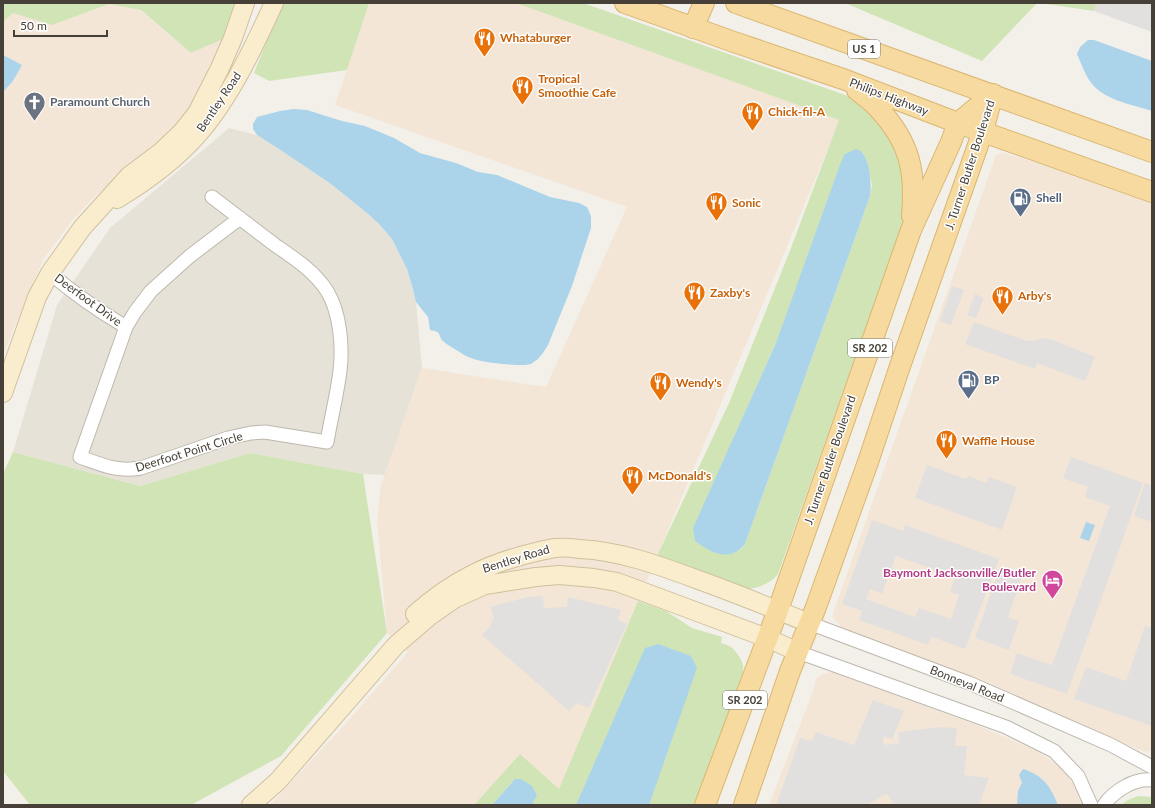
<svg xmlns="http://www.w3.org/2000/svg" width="1155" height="808" font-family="Lato,sans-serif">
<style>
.residential{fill:#e7e2d8}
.commercial{fill:#f3e6d7}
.green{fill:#d1e4b6;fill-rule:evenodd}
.parking{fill:#e2e0de;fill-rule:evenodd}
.water{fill:#abd4eb}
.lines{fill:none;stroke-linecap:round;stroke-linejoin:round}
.street-casing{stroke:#beb7ad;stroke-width:15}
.secondary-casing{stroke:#cfc09d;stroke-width:20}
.primary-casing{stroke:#dab671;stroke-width:22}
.street{stroke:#fff;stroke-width:13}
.secondary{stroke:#faedcd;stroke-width:18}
.primary{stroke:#f6daa0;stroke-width:20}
.labels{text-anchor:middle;stroke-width:3;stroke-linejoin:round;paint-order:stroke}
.shield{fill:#fff;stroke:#7e7974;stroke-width:1}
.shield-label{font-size:11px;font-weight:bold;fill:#474038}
.food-label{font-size:12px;font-weight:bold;fill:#c56008;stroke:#fff;text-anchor:start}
.street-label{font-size:12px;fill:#474038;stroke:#fff}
.worship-label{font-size:12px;font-weight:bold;fill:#5b616d;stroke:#fff;text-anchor:start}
.service-label{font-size:12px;font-weight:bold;fill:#4e5e75;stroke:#fff;text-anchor:start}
.hotel-label{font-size:12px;font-weight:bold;fill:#b23c85;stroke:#fff;text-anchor:end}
</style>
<rect width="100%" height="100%" fill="#f3f0ea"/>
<path class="residential" d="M229 128 257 135 279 149 331 184 367 213 379 224 392 239 407 269 413 289 416 302 422 368 385 475 363 474 250 453 140 486 13 452 57 305 110 228Z"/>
<path class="commercial" d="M369 3H516L840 120 559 790 520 754 474 805H270L347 722 408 652 387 633 377 520 381 485 422 368 546 387 627 207 335 105Z
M109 4 140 10 191 53 223 39 197 103 161 144 95 196 75 217 43 260 13 330 3 357V92L13 81 21 65 3 55V22L13 13 52 25Z
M1004 153 1101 183 1152 202V750L1146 752 851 632 840 626 832 616 996 155Z
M832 672 977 725 1037 751 1059 766 1075 785 1084 805H769L813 691 816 679 822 674Z"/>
<path class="green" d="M3 3H236L223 39 191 53 141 10 109 4 52 25 13 13 3 22Z
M282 3H369L347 70 269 81 254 73Z
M516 3H583L851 97 867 106 904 156V220L778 574C771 583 761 587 749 589L657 556 729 403 791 248 839 120ZM867 162 872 185 870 196 745 544 740 550 716 478 776 343Z
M845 3H1037L982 61Z
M1040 3H1097L1094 11Z
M13 452 140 486 250 453 363 474 387 633 281 756 191 805H30L3 771V474Z
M638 601 666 611 692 628 722 637 721 643C724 644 728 645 731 647 738 653 745 663 743 673L695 805H648L582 794 576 805H532L535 800 515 779 492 805H474L520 754 559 789Z
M1138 796 1152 797V805H1121L1128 800Z"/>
<path class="parking" d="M1097 3H1152V32L1094 11Z
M952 286 964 290 951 325 940 321Z
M975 294 984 298 976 318 967 315Z
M974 322 1027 341 1048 338 1095 357 1085 381 1037 363 1035 369 965 344Z
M1071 457 1143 483 1067 694 1010 674 1017 653 1052 665 1110 506 1085 497 1088 487 1063 478Z
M927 465 966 479 968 476 986 483 989 477 1017 487 1002 530 915 498Z
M1145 483 1152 486V522L1134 516Z
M872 520 903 531 905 525 999 559 965 649 932 637 928 645 859 620 862 611 842 604ZM896 556 955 577 950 592 959 595 951 619 919 608 915 617 866 599 870 589 882 594Z
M1000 567 1023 574 1008 617 1019 621 1009 650 975 638Z
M543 596 544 608 567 607 568 597 621 610 618 620 627 624 589 708 577 703 569 711 482 635 489 628 494 617 490 607 527 597Z
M1145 626 1152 628V726L1074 699 1086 667 1126 681Z
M873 700 904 711 892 739 884 736 883 738V743L887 745 899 743 898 732 939 727 957 728 955 746H967L964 775 989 778 979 805H894L887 794 880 797 867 805H776L800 738 812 741 816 732 854 745Z"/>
<path class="water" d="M1088 40H1094L1152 61V111C1131 104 1102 100 1089 80 1084 72 1081 63 1077 54L1080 47Z
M3 55 22 65 13 81 3 92Z
M294 109 307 110 342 121 365 126 394 138 420 153 456 163 478 172 497 175 550 197 579 203 587 207 591 216V228L572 286 548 345 543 353 538 359 531 364 525 365C509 365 474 363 461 353 457 350 447 345 443 341 437 335 443 332 430 330L428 317 416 302 413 289 407 269 392 239 379 224 367 213 331 184 279 149 257 135 253 129V124L257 117 280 111Z
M856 149C870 152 872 184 870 196L745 544C729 563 712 553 695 541L693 528 776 343 841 162 845 154Z
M1086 522 1095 525 1089 541 1080 538Z
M658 644 691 656 697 668 649 805H576L645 648Z
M1023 769C1044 776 1050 786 1058 805H1017L1018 791 1022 783 1019 775Z
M515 779H521L532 786 537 795 532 805H492Z"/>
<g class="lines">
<defs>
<path id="street" d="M212 197C233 213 254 229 275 245 294 258 314 271 327 291 340 312 343 346 340 371 337 395 331 418 327 442L265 432 251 433 228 438 141 468C116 472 103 465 80 457L126 327 135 312 151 291 190 256 240 218
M50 273C73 293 99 311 126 327
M809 623 969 683 1111 745 1152 767
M798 652 1006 727 1054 751 1078 776 1091 805
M1104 805C1114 791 1134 778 1152 780"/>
<path id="secondary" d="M117 199C142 184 166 167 187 146 225 109 252 51 274 3
M3 393 37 297 50 273 82 228 129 176 161 152 182 132 197 113 220 68 233 38 245 3
M415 614C451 582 486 564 532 553 540 551 548 549 555 548 563 547 572 548 580 549 620 551 658 565 696 579 735 593 772 608 809 623
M251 805 278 781 396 645 431 615 454 599 485 585 536 577 559 575 594 578 617 582 767 638 798 652"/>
<path id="primary" d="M625 3 731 41 843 79 958 123 1152 192
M736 3 1152 152
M693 28 704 3
M857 90C864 96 872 101 878 108 910 142 916 171 912 216
M705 805 778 610 911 230 951 142 958 123 993 94
M744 805 790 671 816 607 868 462 899 369 983 131 993 94"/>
</defs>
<use href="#street" class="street-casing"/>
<use href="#secondary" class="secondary-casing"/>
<use href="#primary" class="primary-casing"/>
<use href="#street" class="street"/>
<use href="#secondary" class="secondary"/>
<use href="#primary" class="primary"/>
</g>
<defs>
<symbol id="restaurant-pin" viewBox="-11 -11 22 30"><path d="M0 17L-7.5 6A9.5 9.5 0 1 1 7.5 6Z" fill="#e8710a" stroke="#fff"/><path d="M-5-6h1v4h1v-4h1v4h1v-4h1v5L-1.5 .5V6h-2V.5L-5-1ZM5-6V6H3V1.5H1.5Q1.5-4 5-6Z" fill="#fff"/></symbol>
<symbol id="church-pin" viewBox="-11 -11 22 30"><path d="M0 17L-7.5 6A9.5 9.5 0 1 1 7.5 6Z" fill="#6b7280" stroke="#fff"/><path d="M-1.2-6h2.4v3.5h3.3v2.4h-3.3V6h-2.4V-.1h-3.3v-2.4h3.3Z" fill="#fff"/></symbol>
<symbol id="fuel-pin" viewBox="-11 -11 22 30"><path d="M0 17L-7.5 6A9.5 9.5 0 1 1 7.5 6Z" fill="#5c6f8a" stroke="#fff"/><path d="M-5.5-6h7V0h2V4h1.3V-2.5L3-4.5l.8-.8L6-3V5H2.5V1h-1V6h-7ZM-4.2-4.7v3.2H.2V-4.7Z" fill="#fff"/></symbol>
<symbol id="hotel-pin" viewBox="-11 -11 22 30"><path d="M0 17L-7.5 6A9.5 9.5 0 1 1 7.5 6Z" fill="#d1479c" stroke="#fff"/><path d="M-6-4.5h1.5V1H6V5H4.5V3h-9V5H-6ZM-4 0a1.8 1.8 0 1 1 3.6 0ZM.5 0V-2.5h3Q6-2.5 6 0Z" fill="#fff"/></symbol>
</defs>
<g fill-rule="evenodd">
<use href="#restaurant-pin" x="472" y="26" width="25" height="34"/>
<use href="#restaurant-pin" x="510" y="74" width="25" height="34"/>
<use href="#church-pin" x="22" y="90" width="25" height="34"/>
<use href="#restaurant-pin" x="740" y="100" width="25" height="34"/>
<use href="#fuel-pin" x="1008" y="186" width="25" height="34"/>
<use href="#restaurant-pin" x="704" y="190" width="25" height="34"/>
<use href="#restaurant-pin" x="682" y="280" width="25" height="34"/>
<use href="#restaurant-pin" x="990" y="284" width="25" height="34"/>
<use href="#fuel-pin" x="956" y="368" width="25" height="34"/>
<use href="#restaurant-pin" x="648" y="370" width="25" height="34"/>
<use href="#restaurant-pin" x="934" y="428" width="25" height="34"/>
<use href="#restaurant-pin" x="620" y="464" width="25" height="34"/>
<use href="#hotel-pin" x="1040" y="568" width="25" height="34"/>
</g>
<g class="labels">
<g class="shield">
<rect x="848" y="40" width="32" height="18" rx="3"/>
<rect x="848" y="339" width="44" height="18" rx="3"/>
<rect x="723" y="691" width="44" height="18" rx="3"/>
</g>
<g class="shield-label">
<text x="864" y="53">US 1</text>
<text x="870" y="352">SR 202</text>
<text x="745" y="704">SR 202</text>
</g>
<g class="food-label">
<text x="500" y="42">Whataburger</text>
<text x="538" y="83">Tropical<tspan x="538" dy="14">Smoothie Cafe</tspan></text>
<text x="768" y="116">Chick-fil-A</text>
<text x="732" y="207">Sonic</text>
<text x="710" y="297">Zaxby's</text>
<text x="1018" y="300">Arby's</text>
<text x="676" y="387">Wendy's</text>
<text x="962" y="445">Waffle House</text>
<text x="648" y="480">McDonald's</text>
</g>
<g class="street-label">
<text transform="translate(889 97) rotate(21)" y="4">Philips Highway</text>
<text transform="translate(219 102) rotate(-56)" y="4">Bentley Road</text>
<text transform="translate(970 165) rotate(-72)" y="4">J. Turner Butler Boulevard</text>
<text transform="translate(88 300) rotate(36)" y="4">Deerfoot Drive</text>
<text transform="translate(189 452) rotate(-17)" y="4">Deerfoot Point Circle</text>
<text transform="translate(830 460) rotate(-71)" y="4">J. Turner Butler Boulevard</text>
<text transform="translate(516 559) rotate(-17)" y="4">Bentley Road</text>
<text transform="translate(967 684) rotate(22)" y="4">Bonneval Road</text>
</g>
<g class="worship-label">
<text x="50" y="106">Paramount Church</text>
</g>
<g class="service-label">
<text x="1036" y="202">Shell</text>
<text x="984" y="384">BP</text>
</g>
<g class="hotel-label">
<text x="1036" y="577">Baymont Jacksonville/Butler<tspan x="1036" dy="14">Boulevard</tspan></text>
</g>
</g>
<rect width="1155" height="808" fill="none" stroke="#474038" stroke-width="8"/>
<path d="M14 30v6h93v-6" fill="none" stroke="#474038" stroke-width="2"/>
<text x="20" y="30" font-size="12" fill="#474038" stroke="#ffffff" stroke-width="3" paint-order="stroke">50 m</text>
</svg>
